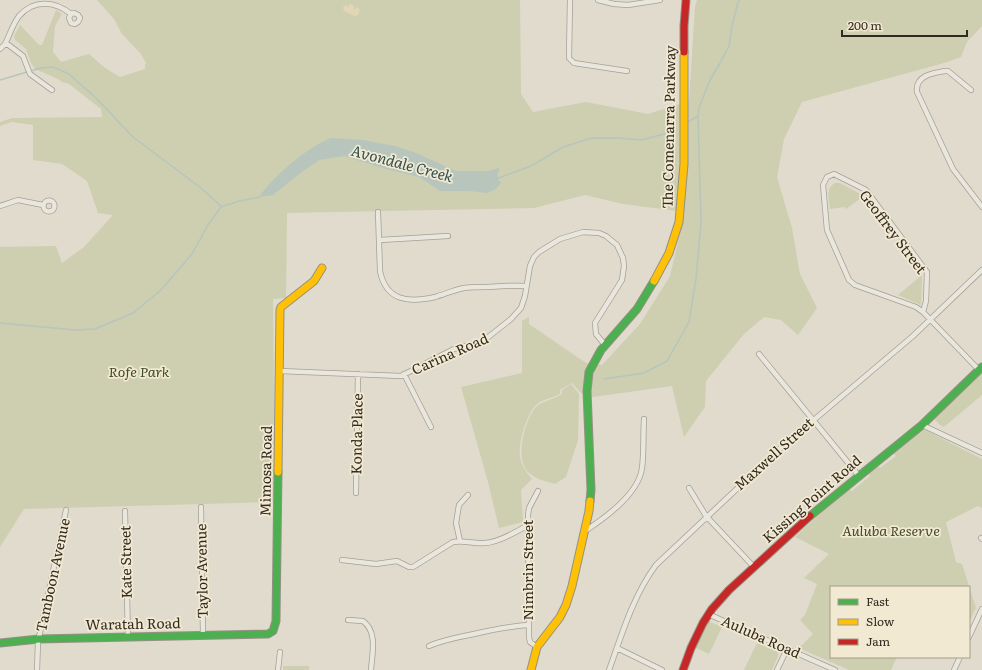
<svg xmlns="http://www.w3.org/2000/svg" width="982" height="670" font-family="Literata,serif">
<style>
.green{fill:#cdcfb0}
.sand{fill:#e1d7b6}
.water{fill:#b7c5bd}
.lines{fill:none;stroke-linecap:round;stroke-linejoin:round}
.stream{stroke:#b7c5bd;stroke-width:1.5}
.street-casing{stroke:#a5a095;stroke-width:6}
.fast-casing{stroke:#959085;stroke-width:9}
.slow-casing{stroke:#959085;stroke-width:9}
.jam-casing{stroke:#959085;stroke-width:9}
.street{stroke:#e8e6dd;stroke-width:4.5}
.fast{stroke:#4caf50;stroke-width:7}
.slow{stroke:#ffc107;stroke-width:7}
.jam{stroke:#c62828;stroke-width:7}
.labels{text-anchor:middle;stroke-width:3.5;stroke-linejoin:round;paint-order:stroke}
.street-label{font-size:14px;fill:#32291f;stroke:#f1e9d2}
.park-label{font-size:14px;font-style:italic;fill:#414c28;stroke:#f1e9d2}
.water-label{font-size:15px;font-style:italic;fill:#305050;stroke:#f1e9d2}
</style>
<rect width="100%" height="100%" fill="#e0dbcc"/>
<path class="green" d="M97 0H520L521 94 533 112 586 102 648 114 689 101 695 7 697 0H982V26L967 42 961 57 944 63 802 102 784 139 777 177 792 228 800 274 817 308 798 335 781 320 764 317 744 334 706 381 705 407 684 437 672 386 593 397 581 393 572 383 560 390V394C552 398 540 400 535 406 526 416 518 443 520 457 521 465 526 472 532 479L521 490 523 522 499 528 488 482 461 387 522 373V321L529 317V324L586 363 602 365 640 324 670 276 685 212 623 204 585 195 534 208 287 213 286 298 273 299 275 502 24 509 0 547V247L56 246 62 263 84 247 113 215 98 213 87 181 62 164 33 160V125L12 122 0 126V122L12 118 102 117 101 109 69 84 62 82 58 79 35 69 31 63 26 49 15 40 14 36 20 25 39 45H42L56 10 62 14 55 26 53 52 61 62 89 54 105 68 120 77 145 69V65L146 63 141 54 122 34 114 19Z
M835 183H840L864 196 846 209 844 207 830 209C829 199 825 189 835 183Z
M922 275 921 305 898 295Z
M982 373V395L945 426 944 427 940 425 934 419Z
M571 384 579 394 578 440 566 477 555 484C545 481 535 479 527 471 515 457 525 418 537 406 544 400 554 400 562 394L561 391Z
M921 428 982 459V508L978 506 946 522 956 562 962 564 976 608 969 622V587H831V657H897L891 670H849L799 648 813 634 800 620 805 615 817 584 804 578 829 554 795 537 848 488 852 491 870 476 868 473 877 465 880 468 896 456 893 452Z
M708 621 722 627 709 654 694 647Z
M757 643 778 652V656L772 670H744Z
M283 666H309V670H283Z"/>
<path class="sand" d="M350 4 354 6V10L357 7 360 10 358 15 354 16 344 11 343 7 346 5 348 7Z"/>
<path class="water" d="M331 138 363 140 395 146 416 153 456 171H487L500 168C497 174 496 178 501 183L496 189 487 193 469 191H440L419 177 383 168 344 156 319 160 299 174 273 195 259 197C274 176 306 148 331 138Z"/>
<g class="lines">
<path class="stream" d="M31 71 41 68 53 67 69 74 96 98 133 137 201 188 221 206
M0 80 27 72
M686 123 698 116 699 108 710 80 720 63 729 46 732 26 738 2 740 0
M496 179 531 166 563 147 592 138H618L641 140 664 134 673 129
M0 323 75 330 95 329 133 313 160 291 192 254 208 225 221 207 239 201 260 197
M604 379 644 373 667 361 689 322 696 279 701 223 698 116"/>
<defs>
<path id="street" d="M570 0 569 58 574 63 627 71
M598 0 614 4 628 5 660 0
M6 43 23 56 30 74 52 90
M0 49C2 47 5 45 6 42 10 34 13 24 19 16 33 0 54 0 71 14L74 13 78 15 80 18 78 22 75 24 71 23 69 18 71 14
M971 90 948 71H945C932 73 915 76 917 92L953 169 982 207
M43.5 206a5.5 5.5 0 1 1 11 0a5.5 5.5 0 1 1-11 0Z
M0 206 18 200 43 205
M378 212 380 271C386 301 408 303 435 297 445 294 454 290 464 288 471 287 479 287 486 287 500 286 513 285 526 286
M380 240 448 236
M923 312 926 301 927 272 866 190 834 174 827 177 823 185 827 230 849 280 855 285 916 307 923 312 979 370
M759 354 859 476
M280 371 401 376 454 349 482 342 511 319 521 308 525 296 530 266 534 257 539 252 560 239 583 232 599 233 606 236 617 245 623 258 624 266 622 280 595 323 596 334 605 345
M404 374 431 427
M922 425 982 453
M689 488 706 516 754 567
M356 493 358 374
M201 507 203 635
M125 511 128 637
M585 531C605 518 639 493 642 468 644 454 643 435 644 419
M981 538 982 539
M460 541 456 523 459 505 468 495
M342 560 376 564 397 561 409 567H413L453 542C464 540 473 544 484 543 496 543 518 531 528 525
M708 614 835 670
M348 620 363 621C378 632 372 654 371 670
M969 637 982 609
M429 646C443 640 458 637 474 634 492 630 510 626 529 625
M537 647 530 642 529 637 528 515 529 508 538 491
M617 648 662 670
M37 670 38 642 66 510
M278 670 280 652
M609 670C622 634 633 596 656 565L776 452 913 336 982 270
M777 670 787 649
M954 670 960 657"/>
<path id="fast" d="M590 501 591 490 587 391 589 372 601 350 637 309 654 281
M810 516 922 425 982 367
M0 643 39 639 268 634 273 631 276 621 278 472"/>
<path id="slow" d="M654 281 669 253 679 222 684 164V52
M278 472 280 310 281 307 314 281 322 268
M531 670 537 647 560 617 566 605 572 586 589 511 590 501"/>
<path id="jam" d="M684 52V26L686 0
M683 670 691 648 703 623 712 609 729 590 810 516"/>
</defs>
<use href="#street" class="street-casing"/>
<use href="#fast" class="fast-casing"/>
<use href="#slow" class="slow-casing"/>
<use href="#jam" class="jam-casing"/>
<use href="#street" class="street"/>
<use href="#fast" class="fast"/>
<use href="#slow" class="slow"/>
<use href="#jam" class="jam"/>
</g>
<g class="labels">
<g class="street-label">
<text transform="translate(669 127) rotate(-89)" y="5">The Comenarra Parkway</text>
<text transform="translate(893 232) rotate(53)" y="5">Geoffrey Street</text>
<text transform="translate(450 354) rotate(-24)" y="5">Carina Road</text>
<text transform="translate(357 434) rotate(-89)" y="5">Konda Place</text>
<text transform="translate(774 454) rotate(-42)" y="5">Maxwell Street</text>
<text transform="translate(266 471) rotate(-89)" y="5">Mimosa Road</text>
<text transform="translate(812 499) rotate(-41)" y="5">Kissing Point Road</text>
<text transform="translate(126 562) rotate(-91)" y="5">Kate Street</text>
<text transform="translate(528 570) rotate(-90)" y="5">Nimbrin Street</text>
<text transform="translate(202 571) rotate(-91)" y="5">Taylor Avenue</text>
<text transform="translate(53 575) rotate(-78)" y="5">Tamboon Avenue</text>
<text transform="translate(133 624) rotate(-1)" y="5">Waratah Road</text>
<text transform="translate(761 637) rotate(24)" y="5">Auluba Road</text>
</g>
<g class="park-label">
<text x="139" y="377">Rofe Park</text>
<text x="891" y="536">Auluba Reserve</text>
</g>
<g class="water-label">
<text transform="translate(402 164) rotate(15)" y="5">Avondale Creek</text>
</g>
</g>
<rect x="830" y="586" width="140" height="72" fill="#f1e9d2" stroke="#a59c8a"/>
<rect x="838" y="599" width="20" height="6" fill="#4caf50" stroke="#a59c8a"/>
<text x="866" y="606" font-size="12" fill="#32291f">Fast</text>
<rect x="838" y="619" width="20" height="6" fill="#ffc107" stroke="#a59c8a"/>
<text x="866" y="626" font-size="12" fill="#32291f">Slow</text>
<rect x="838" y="639" width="20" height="6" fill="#c62828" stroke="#a59c8a"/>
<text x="866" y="646" font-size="12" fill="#32291f">Jam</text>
<path d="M842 30v6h125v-6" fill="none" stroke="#32291f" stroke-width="2"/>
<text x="848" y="30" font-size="12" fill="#32291f" stroke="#f1e9d2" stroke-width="3" paint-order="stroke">200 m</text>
</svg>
